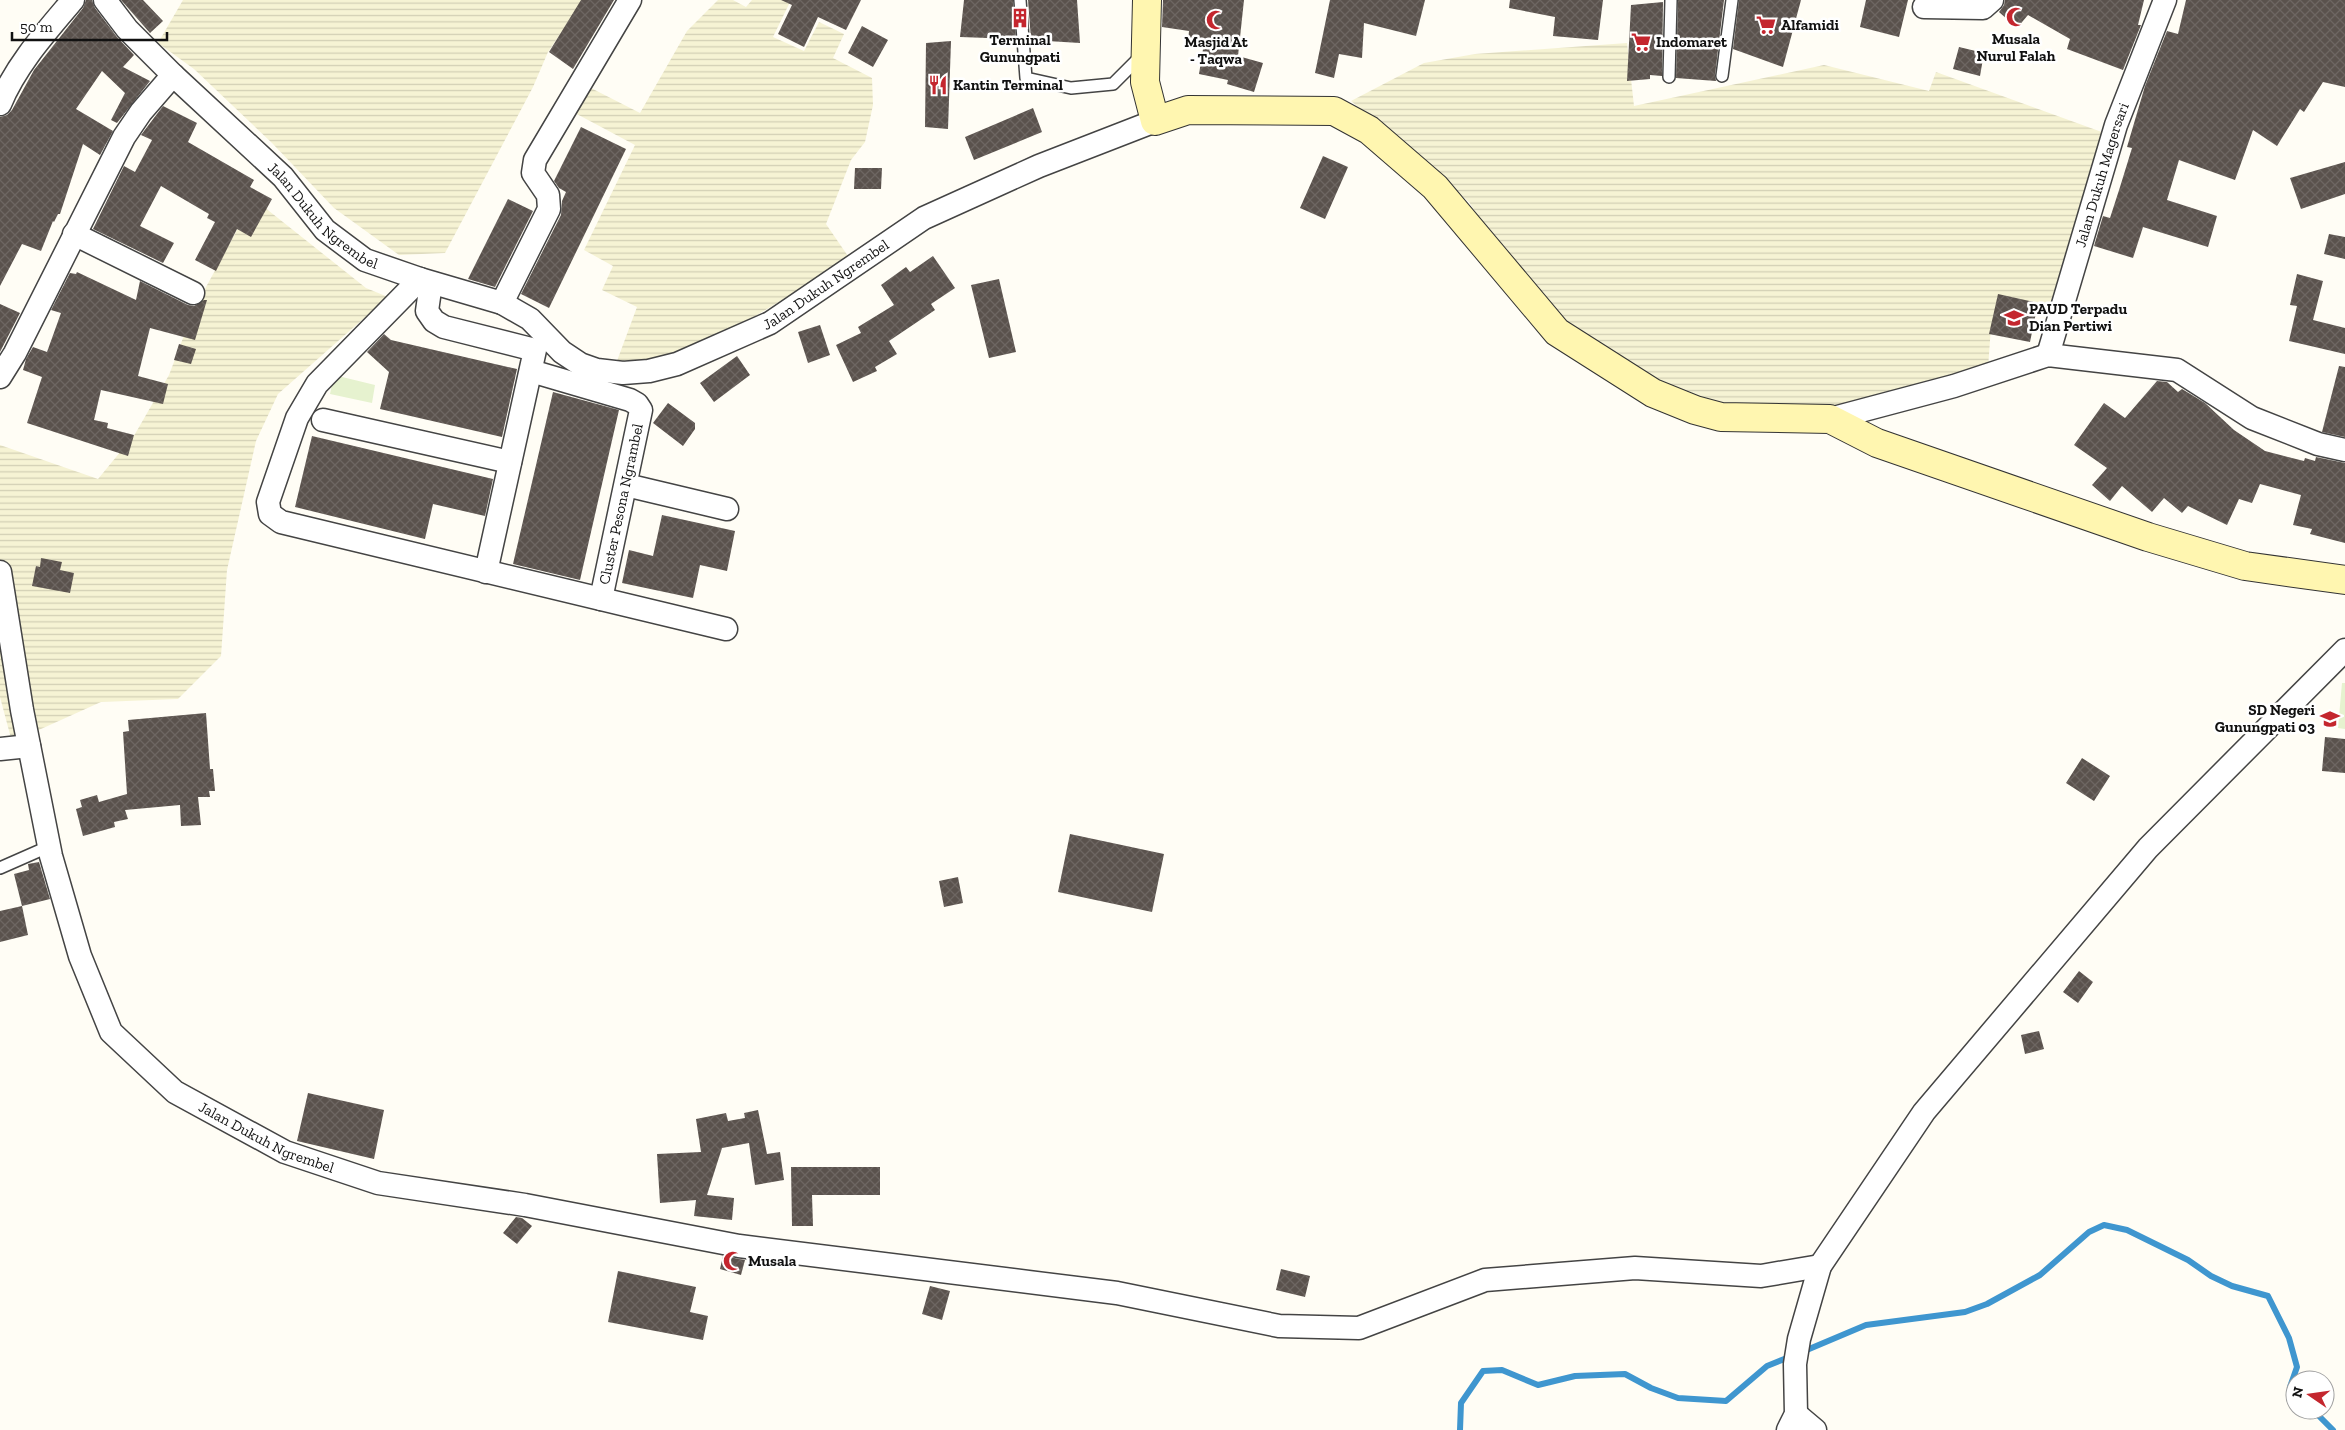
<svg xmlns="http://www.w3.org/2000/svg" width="2345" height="1430" font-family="'Zilla Slab',serif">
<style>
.farmland{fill:url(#farmland-rules)}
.pitch{fill:#e6f2cf}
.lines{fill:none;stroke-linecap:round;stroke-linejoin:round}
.stream{stroke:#3f96cf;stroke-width:6}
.building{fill:url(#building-cross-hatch)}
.lane-casing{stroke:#444;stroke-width:14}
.street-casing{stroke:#444;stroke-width:25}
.secondary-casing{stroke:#333;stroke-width:30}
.lane{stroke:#fff;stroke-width:11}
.street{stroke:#fff;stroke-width:22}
.secondary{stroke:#fff6b0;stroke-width:28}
.labels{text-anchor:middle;stroke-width:5;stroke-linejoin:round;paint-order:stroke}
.poi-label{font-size:15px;font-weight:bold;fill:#111;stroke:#fff;text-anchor:start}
.street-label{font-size:15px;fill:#111;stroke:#fff}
</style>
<defs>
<pattern id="farmland-rules" width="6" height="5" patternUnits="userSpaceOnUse" patternTransform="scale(1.25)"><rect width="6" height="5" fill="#f6f3d4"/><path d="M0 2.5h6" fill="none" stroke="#d2cfb5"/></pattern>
<pattern id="building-cross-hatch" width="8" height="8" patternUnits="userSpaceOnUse" patternTransform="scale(1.25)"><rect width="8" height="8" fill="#5a524d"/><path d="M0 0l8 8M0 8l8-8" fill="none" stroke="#6d6662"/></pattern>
</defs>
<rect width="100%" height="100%" fill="#fffdf5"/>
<path class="farmland" d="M183 0H583L548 52 533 87 445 253 399 255 334 208 272 143 194 69 158 43Z
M718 0H733L746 7 752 0H791L773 37 804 51 819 22 844 34 833 58 872 78 873 105 865 142 851 160 826 224 850 259 722 336 663 361 614 369 637 307 602 290 613 266 584 250 635 145 573 112 587 86 640 113 687 31Z
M1627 43 1634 106 1824 65 1929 91 1936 72 2110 135 2059 306 2003 300 1991 327 1988 368 1855 405H1722L1662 386 1562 321 1519 280 1469 202 1351 101 1424 63 1475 54Z
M254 199 366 288 388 297 278 394 256 441 227 570 221 656 178 699 101 702 12 742 0 697V445L98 479 135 434 169 375 194 309Z"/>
<path class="pitch" d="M334 375 375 385 372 403 330 394Z
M2342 683H2345V729L2338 728Z"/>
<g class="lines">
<path class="stream" d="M1802 1352 1866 1325 1965 1312 1987 1304 2040 1275 2089 1232 2104 1225 2127 1230 2188 1260 2211 1276 2232 1286 2268 1296 2289 1338 2297 1367 2290 1387 2295 1392
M2313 1410 2333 1430
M1460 1430 1461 1403 1483 1371 1502 1370 1538 1385 1575 1376 1625 1374 1651 1388 1678 1398 1726 1401 1767 1366 1792 1356"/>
</g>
<path class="building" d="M86 0H92L95 8 117 37 134 55 123 67 150 81 117 123 111 120 125 93 102 71 76 109 113 131 100 155 83 144 60 214H58L54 222 53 221 41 251 22 244 0 286V117L7 115 12 110 34 70 83 8Z
M121 0H143L163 21 150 33Z
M581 0H614L573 69 549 52Z
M781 0H861L846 30 818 17 804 47 778 34 792 5Z
M964 0H1013L1016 39 960 37Z
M1028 0H1077L1080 43 1031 40Z
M1163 0H1244L1238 56 1263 63 1254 92 1227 84 1228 80 1199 74 1204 43 1188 41 1189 31 1162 27Z
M1330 0H1425L1416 36 1364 23 1362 58 1339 54 1334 78 1315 73Z
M1510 0H1603L1598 40 1553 36 1555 17 1509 8Z
M1678 0H1724L1715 75 1716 81 1676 78Z
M1739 0H1801L1783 67 1733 49Z
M1866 0H1908L1899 37 1860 27Z
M2005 0H2144L2138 25H2141L2123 70 2067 49 2070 39 2028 15 2017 28 1999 12 2004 5Z
M2186 0H2345V87L2323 82 2304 112 2300 109 2277 146 2253 130 2235 180 2179 160 2167 200 2217 216 2208 247 2143 227 2133 258 2094 246 2103 216 2110 218 2120 187 2132 148 2127 147 2145 86 2167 31 2178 34Z
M1663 2 1662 76 1650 75V79L1627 81 1631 5Z
M862 26 888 40 873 67 848 53Z
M951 41 948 129 925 127 926 43Z
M1959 47 1984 53 1980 76 1953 69Z
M163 106 197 123 188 142 254 180 250 187 272 199 251 237 237 229 216 271 195 260 215 222 207 218 209 214 161 186 140 226 174 243 163 263 93 229 124 166 135 172 152 140 141 135Z
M1033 108 1042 132 974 160 965 137Z
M581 127 626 149 549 308 521 294 561 215 562 201 566 192 559 188 554 181Z
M1323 156 1348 167 1325 219 1300 208Z
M2345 162V194L2301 209 2290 178Z
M855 168H882L881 189H854Z
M508 199 533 211 495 287 468 279Z
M2329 234 2345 237V259L2324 254Z
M933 256 955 288 931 304 935 310 889 341 897 354 875 367 877 371 853 382 836 345 861 333 858 327 894 305 881 285 906 267 910 272Z
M77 272 136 300 140 281 188 305 194 306 204 300H207L195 340 150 328 138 376 168 384 163 404 101 390 94 420 108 423 107 428 134 435 128 456 27 423 42 377 23 370 26 359 33 347 47 352 61 313 51 310 70 273 76 274Z
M2297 274 2323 281 2313 320 2345 328V354L2289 341 2297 306 2290 305Z
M999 279 1016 352 989 358 971 285Z
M1998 294 2038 303 2030 342 1989 334Z
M0 304 20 313 0 352Z
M820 325 830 355 808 363 798 332Z
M384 334 391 340 517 369 502 437 380 409 389 372 367 352Z
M179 344 196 349 191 364 174 360Z
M737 356 750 375 714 402 700 383Z
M2339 366 2345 367V437L2322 432Z
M2157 381 2167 382 2178 392 2182 389 2205 403 2234 430 2265 451 2304 461 2305 458 2315 461 2316 457 2345 463V543L2310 534 2312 529 2293 525 2301 495 2260 484 2252 503 2239 499 2227 525 2188 506 2182 513 2164 498 2152 512 2122 486 2110 501 2092 485 2107 468 2074 445 2104 403 2125 418Z
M553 392 619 410 580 580 513 564Z
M668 403 695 423V429L683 446 653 423Z
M312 436 493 479 485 516 433 504 425 539 295 507Z
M662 515 735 531 727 571 700 565 693 598 622 583 629 550 653 556Z
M41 558 62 562 60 570 74 573 70 593 32 586 36 566 40 567Z
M206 713 210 769H213L215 791H209L210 797H198L201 825 181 826 180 805 125 810 128 819 114 822 115 827 83 836 76 809 82 807 80 800 97 795 99 802 127 794 123 732 129 731 128 720Z
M2325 737 2345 739V773L2322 771Z
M2082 758 2110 776 2094 801 2066 783Z
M1070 834 1164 854 1152 912 1058 892Z
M39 862 50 899 22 906 14 874 29 870 28 864Z
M958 877 963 903 944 907 939 881Z
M22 906 28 935 0 942V911Z
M2079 971 2093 982 2078 1003 2063 992Z
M2039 1031 2044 1049 2025 1054 2021 1035Z
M308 1093 384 1110 374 1159 297 1141Z
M758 1110 767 1154 780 1152 784 1180 755 1185 749 1143 722 1148 707 1195 734 1198 732 1220 694 1216 696 1200 660 1203 657 1154 701 1152 696 1119 726 1113 728 1121 745 1118 744 1113Z
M791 1167H880V1195H812L813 1226H792Z
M516 1217 522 1218 532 1226 517 1244 503 1233Z
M723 1256 745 1260 741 1275 720 1269Z
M1281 1269 1310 1276 1305 1297 1276 1290Z
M618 1271 696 1287 690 1312 708 1316 703 1340 608 1322Z
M930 1286 950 1291 942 1320 922 1314Z"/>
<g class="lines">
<defs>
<path id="lane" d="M1020 0 1026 78 1071 88 1113 84 1142 55
M1722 76 1732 0
M1669 77 1671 0
M0 868 50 846"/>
<g id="street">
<path id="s1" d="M105 0 127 29 173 75 283 177 325 230 365 260 420 279 502 303 530 319 562 352 580 364 597 370 623 373 649 371 677 364 770 323 924 218 1039 166 1155 121"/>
<path d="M1924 7 1983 8 1992 0"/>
<path d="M0 104C16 65 46 32 73 0"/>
<path d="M74 234 193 293"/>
<path d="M420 279 317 384 297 418 268 502 270 514 281 522 726 629"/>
<path d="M431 283 427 311 434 321 444 327 535 350 486 572"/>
<path d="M502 303 549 209 548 195 533 173 535 160 630 0"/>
<path id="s2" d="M2048 355 2116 125 2165 0"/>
<path d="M531 371 630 400 637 404 641 410 601 599"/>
<path d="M0 377 15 353 124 137 141 112 173 75"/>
<path d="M1830 419 1954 386 2048 355 2177 370 2252 418 2318 444 2345 450"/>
<path d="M323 420 510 462"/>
<path d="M626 485 727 509"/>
<path id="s3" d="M0 572 22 710 51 856 80 956 111 1032 175 1092 285 1152 378 1183 525 1205 739 1246 1117 1293 1279 1326 1359 1328 1485 1280 1635 1268 1761 1276 1820 1266"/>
<path d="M0 749 29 746"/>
<path d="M1796 1414 1815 1430"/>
<path d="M1788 1430 1796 1414 1795 1364 1799 1339 1820 1266 1924 1112 2148 848 2345 650"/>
</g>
<path id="secondary" d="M1147 0 1145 82 1155 121 1188 110 1334 111 1369 130 1435 187 1557 332 1653 393 1695 410 1721 417 1830 419 1877 443 2148 537 2245 566 2345 580"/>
</defs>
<use href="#lane" class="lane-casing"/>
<use href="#street" class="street-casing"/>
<use href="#secondary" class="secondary-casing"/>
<use href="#lane" class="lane"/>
<use href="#street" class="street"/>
<use href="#secondary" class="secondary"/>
</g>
<defs>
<symbol id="mosque-bare" viewBox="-9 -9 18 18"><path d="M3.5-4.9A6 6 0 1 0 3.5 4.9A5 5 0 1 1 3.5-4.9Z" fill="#c4262e" stroke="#fff" stroke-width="2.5" paint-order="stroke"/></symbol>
<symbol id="building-bare" viewBox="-9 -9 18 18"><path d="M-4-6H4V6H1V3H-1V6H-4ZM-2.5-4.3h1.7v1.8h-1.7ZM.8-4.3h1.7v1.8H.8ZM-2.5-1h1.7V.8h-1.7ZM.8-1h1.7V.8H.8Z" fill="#c4262e" stroke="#fff" stroke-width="2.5" paint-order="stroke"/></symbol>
<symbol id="supermarket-bare" viewBox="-9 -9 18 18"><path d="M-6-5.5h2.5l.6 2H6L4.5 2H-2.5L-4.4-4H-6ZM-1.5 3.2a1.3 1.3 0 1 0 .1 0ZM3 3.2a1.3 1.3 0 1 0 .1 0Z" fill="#c4262e" stroke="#fff" stroke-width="2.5" paint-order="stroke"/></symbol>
<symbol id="restaurant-bare" viewBox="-9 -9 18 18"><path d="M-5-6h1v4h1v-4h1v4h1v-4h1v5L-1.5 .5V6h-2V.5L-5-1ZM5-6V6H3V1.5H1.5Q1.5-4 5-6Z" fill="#c4262e" stroke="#fff" stroke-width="2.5" paint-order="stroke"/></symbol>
<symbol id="school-bare" viewBox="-9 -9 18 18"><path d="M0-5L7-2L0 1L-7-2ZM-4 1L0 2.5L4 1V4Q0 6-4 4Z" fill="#c4262e" stroke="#fff" stroke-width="2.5" paint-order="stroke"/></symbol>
</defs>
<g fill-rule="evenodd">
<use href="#mosque-bare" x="2002" y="3" width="28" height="28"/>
<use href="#building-bare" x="1006" y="4" width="28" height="28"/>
<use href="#mosque-bare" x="1202" y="6" width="28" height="28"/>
<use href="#supermarket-bare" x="1752" y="11" width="28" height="28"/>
<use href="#supermarket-bare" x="1627" y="28" width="28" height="28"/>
<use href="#restaurant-bare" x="924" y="71" width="28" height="28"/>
<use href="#school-bare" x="2000" y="304" width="28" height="28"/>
<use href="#school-bare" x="2316" y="705" width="28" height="28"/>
<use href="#mosque-bare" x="719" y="1247" width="28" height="28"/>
</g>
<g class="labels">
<g class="poi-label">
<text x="1781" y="30">Alfamidi</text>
<text x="2016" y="44" text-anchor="middle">Musala<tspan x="2016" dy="17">Nurul Falah</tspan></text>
<text x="1020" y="45" text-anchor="middle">Terminal<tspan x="1020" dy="17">Gunungpati</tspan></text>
<text x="1216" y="47" text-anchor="middle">Masjid At<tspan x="1216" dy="17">- Taqwa</tspan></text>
<text x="1656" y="47">Indomaret</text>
<text x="953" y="90">Kantin Terminal</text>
<text x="2029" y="314">PAUD Terpadu<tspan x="2029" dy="17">Dian Pertiwi</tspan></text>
<text x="2315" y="715" text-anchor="end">SD Negeri<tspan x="2315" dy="17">Gunungpati 03</tspan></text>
<text x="748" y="1266">Musala</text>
</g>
<g class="street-label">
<text dy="5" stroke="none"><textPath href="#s2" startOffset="188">Jalan Dukuh Magersari</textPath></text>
<text dy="5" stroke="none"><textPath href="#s1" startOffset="308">Jalan Dukuh Ngrembel</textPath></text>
<text dy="5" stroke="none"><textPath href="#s1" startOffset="881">Jalan Dukuh Ngrembel</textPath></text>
<text transform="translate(621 504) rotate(-78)" y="5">Cluster Pesona Ngrambel</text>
<text dy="5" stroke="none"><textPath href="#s3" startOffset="665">Jalan Dukuh Ngrembel</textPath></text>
</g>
</g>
<g transform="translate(2310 1395) rotate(283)"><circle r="24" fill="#ffffff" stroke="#a0a0a0"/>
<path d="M0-4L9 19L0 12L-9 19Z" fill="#c4262e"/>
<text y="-8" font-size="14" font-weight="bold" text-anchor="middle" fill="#111111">N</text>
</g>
<path d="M12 32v8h155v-8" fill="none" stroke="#111111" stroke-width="2.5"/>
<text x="20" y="32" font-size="15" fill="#111111" stroke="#ffffff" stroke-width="4" paint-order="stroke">50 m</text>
</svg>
